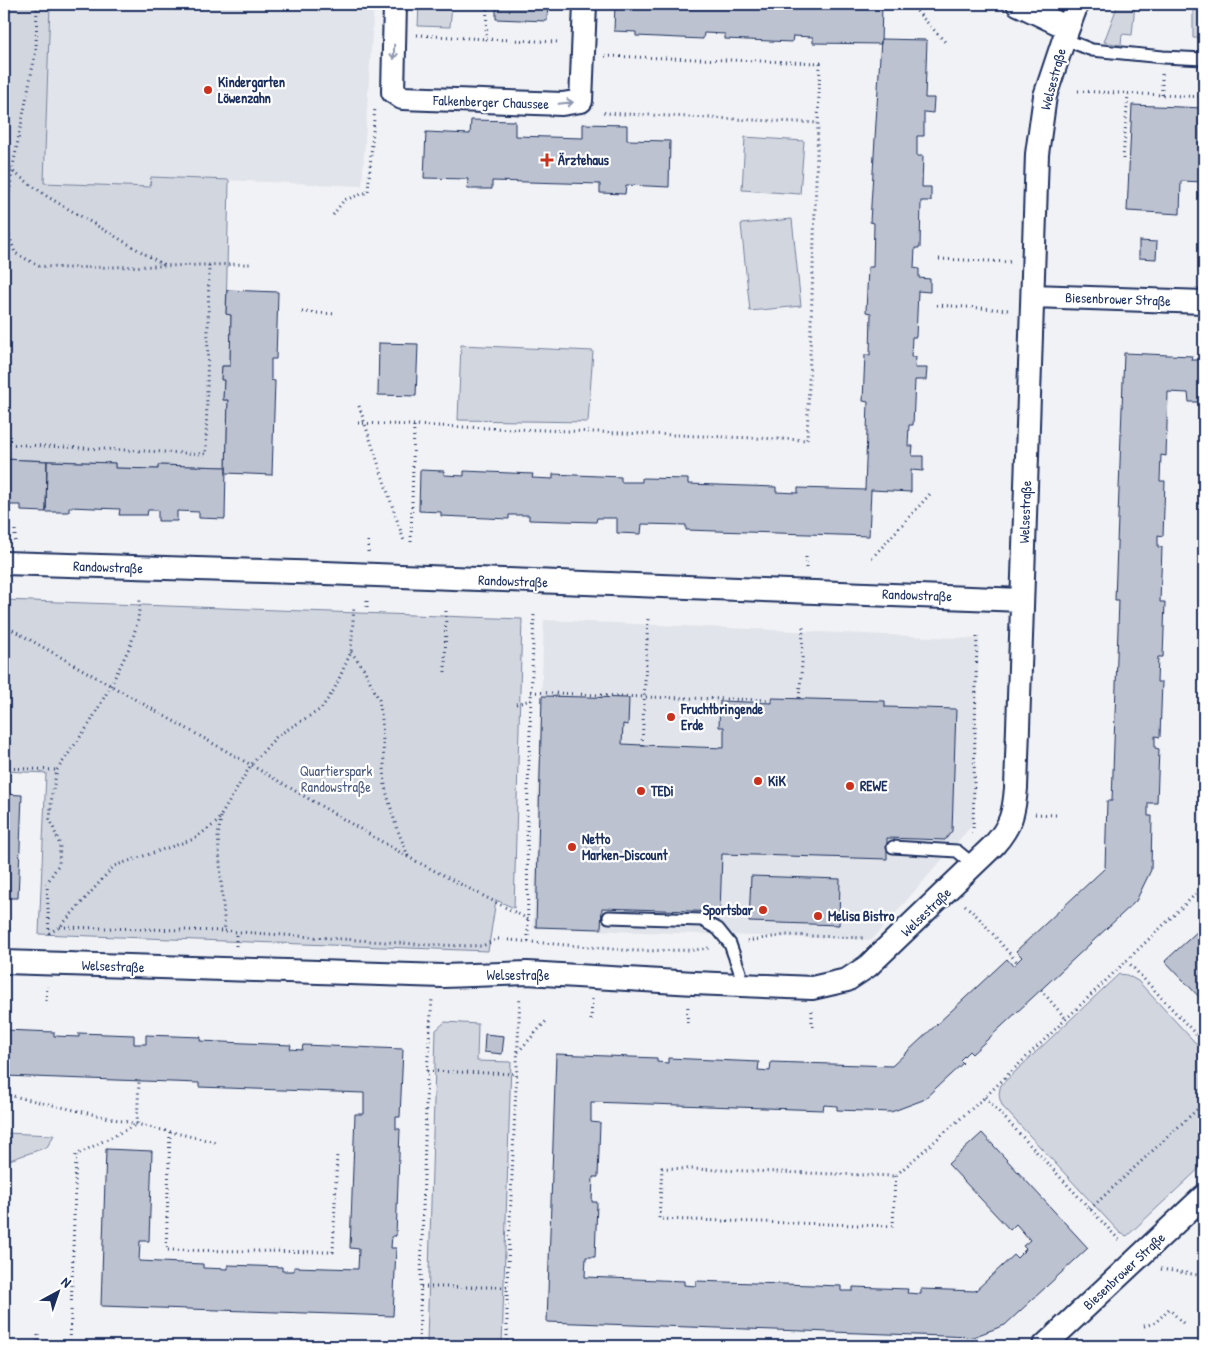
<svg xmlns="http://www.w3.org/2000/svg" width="1208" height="1350" font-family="'Patrick Hand',sans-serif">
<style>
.built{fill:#e1e4ea}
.green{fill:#d2d6df;stroke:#76829e}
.building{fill:#bcc2d0;stroke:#1b2f5e}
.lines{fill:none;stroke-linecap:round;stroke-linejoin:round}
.service-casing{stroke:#1b2f5e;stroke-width:15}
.minor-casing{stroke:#1b2f5e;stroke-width:26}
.path{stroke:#1b2f5e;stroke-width:3;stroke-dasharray:1 4;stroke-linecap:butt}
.service{stroke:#fff;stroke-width:11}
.minor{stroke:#fff;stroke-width:22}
.oneway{stroke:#8d97ae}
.poi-dot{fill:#c8321e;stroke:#fff;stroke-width:2}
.labels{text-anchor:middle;stroke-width:4.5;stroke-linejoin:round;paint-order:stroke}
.street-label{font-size:14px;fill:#1b2f5e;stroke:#fff}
.poi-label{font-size:14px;font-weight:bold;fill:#1b2f5e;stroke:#fff;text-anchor:start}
.park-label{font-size:14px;fill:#49597e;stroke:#fff}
</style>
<rect width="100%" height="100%" fill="#f1f2f5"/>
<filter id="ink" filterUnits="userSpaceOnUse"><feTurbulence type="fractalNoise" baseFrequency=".02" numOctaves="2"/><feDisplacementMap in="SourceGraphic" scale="10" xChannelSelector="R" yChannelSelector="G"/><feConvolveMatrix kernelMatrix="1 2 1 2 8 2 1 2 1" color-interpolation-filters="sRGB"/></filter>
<g filter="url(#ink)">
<path class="built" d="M50 4H374L362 186 151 177V187L44 184Z
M544 620 979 639 974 823 872 940 533 928Z"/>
<path class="green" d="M4 4H50L44 183 150 187 151 177 229 180 226 314 231 315 230 366H222L221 379 224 380 223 400H228L226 467 158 465V469L115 468V463L4 459Z
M419 4H452L450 27 418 26Z
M1118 4H1135L1132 35 1122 34 1121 45 1104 42Z
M1193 4H1201V38H1193Z
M745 137 804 141 800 194 742 190Z
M792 219 801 306 750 311 741 224Z
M461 345 593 351 588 422 458 420Z
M4 600 522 619 514 908 496 900 488 951 39 934 46 773 4 771Z
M1119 974 1127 975 1138 981 1204 1052V1164L1127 1236 1120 1233 1003 1107C999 1099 998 1094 1001 1085Z
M445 1022 478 1024 477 1061 511 1062 502 1346 427 1342 436 1030Z
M4 1133 54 1135 47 1147 4 1162Z"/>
<path class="building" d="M496 4H548L547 21 496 19Z
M615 4H882L881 44 813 43V37L793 36 792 42 725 39V34L704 33 703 39 636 36V32L614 31Z
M881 39 927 40 925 98H934L933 113 924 112V136H917V156H923L922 187H931V201H921L920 248H915L914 268 919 269V278L930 279V292L918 291 916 337H912L911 357H916L915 368H927L926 380H915L913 425H909L908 446H913L912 456H923V471L911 470V492L871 490 869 536 686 530V525L642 524 641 534 617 533V518H597L596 522 529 520V515H509V519L441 516V512L419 511 420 470 444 471V475L464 476V471L533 474 532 478 553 479V474L621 477V482H642V478L688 479V484L776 487V492L798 493V488L865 490 868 402 863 401 865 355H870L871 313 866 312 868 267H873L874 223 870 222Z
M1132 105 1204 108V182L1181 181 1180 214 1127 211Z
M471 120 515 121V136L583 138V124L627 125V140L670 141 669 187 626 185 625 194 600 193V184L492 181V189H467L468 179 424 178 426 132 470 134Z
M1139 241 1157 242 1156 259 1139 258Z
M227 290 278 292 276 359H271V380L275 381 272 475 226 473 228 400H223L224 380H221L222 366H230L231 315 226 314Z
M379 343 418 344 416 396 378 395Z
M1124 353 1192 356 1191 360H1203L1204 356V402H1189L1188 393 1168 392 1166 456 1161 455 1160 481H1165L1163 536 1158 535V547H1162L1160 602H1165L1163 657H1158L1157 682H1162L1160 737 1155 736V748L1159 749 1157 803H1148V816H1152L1151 870 1136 901 972 1054 969 1051 960 1060 963 1063 923 1100 891 1112 837 1110V1106L824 1105 823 1110 591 1102V1122L600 1123 598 1177H593L592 1202H597L595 1257H586L585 1277 684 1281V1285L696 1286V1281L841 1286V1291H853V1287L908 1289 907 1293 921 1294V1289L975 1291 1014 1255 1017 1258 1026 1249 1023 1246 1030 1240 1016 1224 1010 1230 948 1164 982 1133 1088 1248 1005 1325 973 1337 547 1322 556 1054 657 1058V1062L668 1063V1058L759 1062 758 1070 770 1071 771 1062 892 1066 1007 959 1013 966 1022 957 1016 951 1105 868 1107 801H1112L1119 600H1115Z
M4 459 47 461 46 512 21 511V505H4Z
M47 461 115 463V468L158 469V465L226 467 225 519 199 518V512L177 511V521H158V510H148L147 515H119L120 509 69 507V512H46Z
M542 696 629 698 628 725 623 724 622 744 642 745 724 748V727H719L720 701 772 703V698L885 701V707L956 709 952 831 945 840 887 838V859L722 854 720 912 602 908 601 929 536 927Z
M4 794 22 795 18 898H4Z
M751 876 840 879 839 925 749 922Z
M1199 930 1204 936V1002L1165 961Z
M4 1030 54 1032V1036L79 1037V1033L134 1035V1044H146V1035L201 1037 200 1041 291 1045 290 1049 302 1050 303 1045 403 1049 400 1117H396V1129H400L396 1236H392L391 1248H396L393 1316 101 1306 106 1149 152 1151 149 1241H140L139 1261 203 1264V1268L228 1269V1265L282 1267V1271H294V1267L358 1269 359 1249 350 1248 355 1114H364V1093L199 1087V1083L4 1076Z
M485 1034 504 1036 502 1054 484 1052Z"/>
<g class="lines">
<defs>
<path id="service" d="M1064 39 1092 50 1163 57 1204 59
M893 847 957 851 974 865
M609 917 702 920 718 929 730 944 740 972"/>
<path id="minor" d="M395 4 393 92 402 98 562 104 581 101 585 4
M1018 4 1068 28
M1033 296 1204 302
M4 563 325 573 1022 600
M4 962 443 976 527 973 694 983 812 988 847 980 868 966 994 845C1011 826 1014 813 1016 788L1037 154 1045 96 1064 39 1077 4
M1044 1346 1204 1196"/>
</defs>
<use href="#service" class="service-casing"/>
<use href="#minor" class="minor-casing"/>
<path class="path" d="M37 4 36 50 12 171 8 205 6 226 15 253 39 266 66 268 250 264
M487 4 486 39 559 42
M910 4 947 44
M417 35 486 39
M605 56 820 63 818 123
M1162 74V96
M1078 91 1204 97
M4 155 12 171 48 197 164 265
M1123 159 1128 94
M333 215 344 200 368 192 375 107
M939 259 1011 262
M937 305 1009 310
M302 312 336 314
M359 406 404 541
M358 423 807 440 818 123 605 113 601 111
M4 444 206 454 209 265
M15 541V527
M411 542 414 425
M368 552V540
M872 558 930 494
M806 568V556
M367 607V598
M4 625 251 765 408 857 528 919
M351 652 363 667 379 700 382 720 385 787 396 826 408 856
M445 672 446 610
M531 692 645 697 769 700
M799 698 802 664 803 625
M516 704 531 700
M642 745 648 619
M4 768 57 770
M1035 814 1057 815
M221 817 218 836 225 931
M973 833 977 633
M965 905 979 918 1017 962
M60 927 225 931 430 945 482 946 498 939 635 951 694 950 709 948
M49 933 60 927 114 866 194 839 217 822 251 765 277 736 321 709 334 690 351 652 354 606
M49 934 47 883 59 864 60 845 50 819 52 794 57 770 90 723 111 685 131 644 138 620 140 600
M528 941 527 818 534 614
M747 941 786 935 863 938
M236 946V932
M1127 961 1204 1043
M1041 990 1066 1019
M46 1001 47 986
M591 1020 592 999
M687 1023 688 1006
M812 1027V1010
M518 1052 548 1019
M427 1071 517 1074
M4 1094 215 1142
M985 1097 1121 1242
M170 1132 166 1250 333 1252 337 1153
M895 1176 893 1226 659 1219 662 1168 895 1176 985 1097 1204 886
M1090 1209 1204 1103
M1161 1269 1204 1276
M421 1287H507
M1144 1326 1155 1323 1169 1309 1185 1325
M38 1346V1334
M70 1346 76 1155 137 1124 139 1081
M419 1346 427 1071 432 999
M507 1346V1287L520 997"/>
<use href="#service" class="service"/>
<use href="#minor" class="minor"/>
</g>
<defs><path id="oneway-shaft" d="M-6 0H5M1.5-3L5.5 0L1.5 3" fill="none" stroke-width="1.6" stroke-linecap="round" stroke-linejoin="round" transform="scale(1.25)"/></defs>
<g class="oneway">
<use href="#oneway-shaft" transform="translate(394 52) rotate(91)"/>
<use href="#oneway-shaft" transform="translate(566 103) rotate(-6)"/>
</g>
</g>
<g class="poi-dot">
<circle cx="208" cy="90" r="5"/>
<path d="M544.5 152.5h5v5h5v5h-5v5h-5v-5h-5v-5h5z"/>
<circle cx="671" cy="717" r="5"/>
<circle cx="758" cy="781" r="5"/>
<circle cx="850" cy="786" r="5"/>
<circle cx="641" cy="791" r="5"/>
<circle cx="572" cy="847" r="5"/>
<circle cx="763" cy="910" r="5"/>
<circle cx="818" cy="916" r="5"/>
</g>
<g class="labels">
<g class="street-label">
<text transform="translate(1053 79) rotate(-75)" y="5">Welsestraße</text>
<text transform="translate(491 102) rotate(2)" y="5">Falkenberger Chaussee</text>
<text transform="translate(1118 299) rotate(2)" y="5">Biesenbrower Straße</text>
<text transform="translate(1025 512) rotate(-88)" y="5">Welsestraße</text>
<text transform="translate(108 567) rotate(2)" y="5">Randowstraße</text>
<text transform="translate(513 581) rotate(2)" y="5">Randowstraße</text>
<text transform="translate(917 595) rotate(2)" y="5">Randowstraße</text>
<text transform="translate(926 912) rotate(-44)" y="5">Welsestraße</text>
<text transform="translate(113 966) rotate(2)" y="5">Welsestraße</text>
<text x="518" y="980">Welsestraße</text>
<text transform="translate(1124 1271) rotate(-43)" y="5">Biesenbrower Straße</text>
</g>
<g class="poi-label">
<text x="218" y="87">Kindergarten<tspan x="218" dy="16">Löwenzahn</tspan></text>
<text x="558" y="165">Ärztehaus</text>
<text x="681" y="714">Fruchtbringende<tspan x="681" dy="16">Erde</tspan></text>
<text x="768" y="786">KiK</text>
<text x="860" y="791">REWE</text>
<text x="651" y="796">TEDi</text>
<text x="582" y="844">Netto<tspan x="582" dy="16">Marken-Discount</tspan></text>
<text x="753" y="915" text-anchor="end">Sportsbar</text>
<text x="828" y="921">Melisa Bistro</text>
</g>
<g class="park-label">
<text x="336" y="776">Quartierspark<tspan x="336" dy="16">Randowstraße</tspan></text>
</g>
</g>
<rect width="1208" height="1350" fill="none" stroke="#fff" stroke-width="20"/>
<rect x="10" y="10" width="1188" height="1330" fill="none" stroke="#1b2f5e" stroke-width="2" filter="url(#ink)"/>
<g transform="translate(58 1292) rotate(40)" stroke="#ffffff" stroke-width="4" paint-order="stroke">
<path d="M0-4L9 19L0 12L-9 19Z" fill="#1b2f5e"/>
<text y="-8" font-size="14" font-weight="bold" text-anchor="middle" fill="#1b2f5e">N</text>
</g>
</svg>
